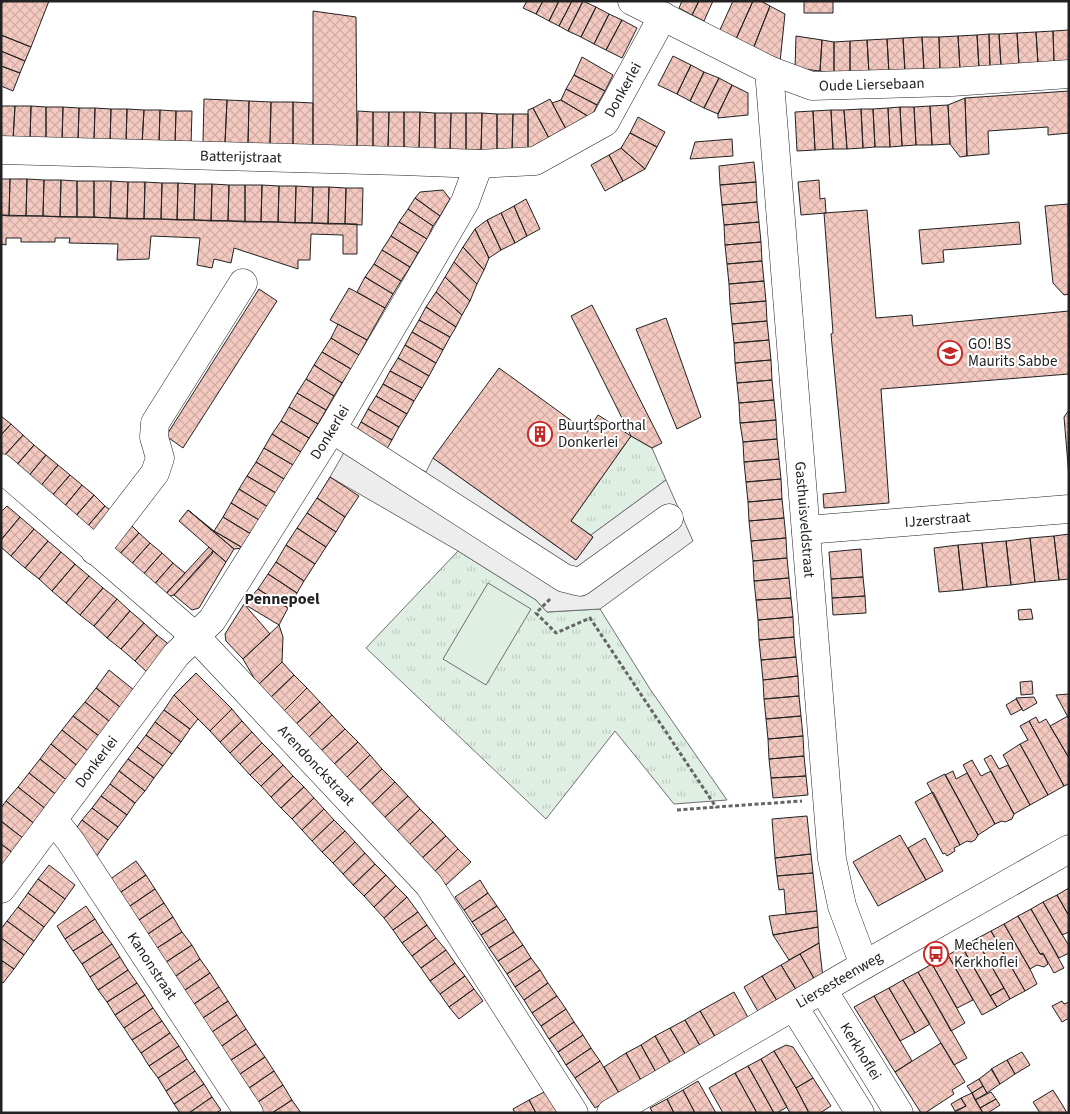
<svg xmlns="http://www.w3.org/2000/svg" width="1070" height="1114" font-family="'Source Sans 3',sans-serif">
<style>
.park{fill:url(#park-tufts);stroke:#6f6f6f}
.pitch{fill:#e0efe3;stroke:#6f6f6f}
.parking{fill:#ededed;stroke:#6f6f6f}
.building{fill:url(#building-cross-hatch);stroke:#222}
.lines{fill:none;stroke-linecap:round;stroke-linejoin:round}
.minor-casing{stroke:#222;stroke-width:29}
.major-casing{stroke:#222;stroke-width:29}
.path{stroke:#646464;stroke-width:3;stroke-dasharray:4 2.5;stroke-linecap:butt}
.minor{stroke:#fff;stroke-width:28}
.major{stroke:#fff;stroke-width:28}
.labels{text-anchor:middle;stroke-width:4;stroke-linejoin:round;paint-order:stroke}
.street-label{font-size:15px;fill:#222;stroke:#fff}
.poi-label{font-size:15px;fill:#222;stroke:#fff;text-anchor:start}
.neighbourhood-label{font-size:16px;font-weight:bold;fill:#222;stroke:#fff}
</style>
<defs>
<pattern id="park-tufts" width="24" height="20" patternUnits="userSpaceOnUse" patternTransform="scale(1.25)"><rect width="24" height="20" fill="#e0efe3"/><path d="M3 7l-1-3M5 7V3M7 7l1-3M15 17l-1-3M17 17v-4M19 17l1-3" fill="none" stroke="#c0cdc2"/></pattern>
<pattern id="building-cross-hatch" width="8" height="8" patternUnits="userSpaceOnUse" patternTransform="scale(1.25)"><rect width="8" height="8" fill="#f3c9c0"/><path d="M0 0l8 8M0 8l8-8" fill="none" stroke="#d0aca5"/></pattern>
</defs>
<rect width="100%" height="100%" fill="#fff"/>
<path class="park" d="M631 436 652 448 666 480 591 535 571 521Z
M458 551 536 600 547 612 600 609 650 689 727 800 674 804 615 731 546 819 366 648Z"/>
<path class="pitch" d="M488 583 531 609 486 685 443 659Z"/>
<path class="parking" d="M354 435 426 472 433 458 576 560 593 537 591 535 666 480 693 541 600 609 547 612 536 600 458 551 330 477Z"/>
<path class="building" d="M3 1H49L31 47 1 35V6Z
M527 1H543L536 14 523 8Z
M543 1H559L549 21 536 14Z
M559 1H572L559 26 549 21Z
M572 1H583L568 31 559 26Z
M583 1 596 7 581 37 568 31Z
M682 1H699L692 15 679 8Z
M699 1H713L704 21 692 15Z
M733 1H753L736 39 719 32Z
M753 1H761L770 6 753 49 736 39Z
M804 1H833V13H804Z
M770 6 785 14 780 62 753 49Z
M596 7 609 14 594 44 581 37Z
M313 11 356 17 357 148 313 145Z
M609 14 622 20 606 50 594 44Z
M622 20 637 28 622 58 606 50Z
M1069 30V63H1054L1053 31Z
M1053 31 1054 63 1038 64 1036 32Z
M1036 32 1038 64 1019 65 1017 33Z
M1017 33 1019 65 1001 66 999 34Z
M989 34 990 68H979L977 35Z
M989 34H999L1001 66 990 68Z
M1 35 31 47 25 61 1 51Z
M977 35 979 68 960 69 958 36Z
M796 36 822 40 820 71 795 68Z
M958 36 960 69 940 70 939 37Z
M922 37 924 71 905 72 903 38Z
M922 37H939L940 70 924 71Z
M903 38 905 72 889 73 887 39Z
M887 39 889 73H869L867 40Z
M822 40 834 42V73L820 71Z
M867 40 869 73H850V41Z
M850 41V73H834V42Z
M1 51 25 61 20 73 1 66Z
M673 56 691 65 677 94 658 85Z
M582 57 613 75 605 91 574 75Z
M691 65 704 72 690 101 677 94Z
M1 66 20 73 13 91 1 86Z
M704 72 719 78 704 108 690 101Z
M574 75 605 91 597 105 566 89Z
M719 78 732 85 718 114 704 108Z
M732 85 748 93V115L718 118V114Z
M566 89 597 105 591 118 561 100Z
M1069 91V133L1048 135V127L988 131 989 154 967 156 965 98Z
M965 98 967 156 960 157 950 144 948 105Z
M204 99 227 100 225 143 203 142Z
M550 99 567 131 550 140 533 108Z
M227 100 249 101 248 144 225 143Z
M561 100 591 118 567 131 552 103Z
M249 101 271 102 270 145 248 144Z
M271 102H293V145H270Z
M293 102 313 103V145H293Z
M948 105 950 144 932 145 930 106Z
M1 106H15L13 140H1Z
M15 106H31L30 140H13Z
M31 106 46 107V141L30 140Z
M930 106 932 145H916L914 107Z
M46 107H63L62 141H46Z
M63 107 79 108 78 142 62 141Z
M900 107 902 146 890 147 888 108Z
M900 107H914L916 145 902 146Z
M79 108H95L94 142H78Z
M95 108 111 109 110 143 94 142Z
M533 108 550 140 528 152V110Z
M888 108 890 147H875L873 109Z
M111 109H127L126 143H110Z
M127 109 144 110 142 144 126 143Z
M861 109 863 148 847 149 844 110Z
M861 109H873L875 147 863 148Z
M144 110H160L159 144H142Z
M160 110 176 111 175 145 159 144Z
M831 110 833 149 815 150 813 111Z
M831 110H844L847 149H833Z
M176 111H192L191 145H175Z
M358 111 373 112V149L357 148Z
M813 111 815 150 797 151 795 112Z
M373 112H389L388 149H373Z
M389 112H404V149H388Z
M404 112H420L419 150 404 149Z
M420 112 435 113V150H419Z
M435 113H451L450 150H435Z
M451 113H466V151L450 150Z
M466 113H482L481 151H466Z
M482 113 497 114V151H481Z
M497 114H513L512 152 497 151Z
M513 114H528V152H512Z
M638 117 665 132 657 147 630 133Z
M630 133 657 147 645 169 621 148Z
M732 139 733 156 690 159 695 142Z
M621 148 645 169 623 181 609 155Z
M609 155 623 181 605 191 591 165Z
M754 162 756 182 720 185 719 166Z
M1 179H10L9 216 1 215Z
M10 179H27L26 216H9Z
M27 179 44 180 43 216H26Z
M44 180H61L60 217 43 216Z
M61 180 77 181V217H60Z
M819 180 820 199 825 198 826 213 801 215 798 182Z
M77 181H94V217H77Z
M94 181H111L110 218 94 217Z
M111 181 128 182 127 219 110 218Z
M128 182H145L144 219H127Z
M145 182 162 183 161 219H144Z
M756 182 757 202 722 205 720 185Z
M162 183H178L177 220 161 219Z
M178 183 195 184 194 220H177Z
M195 184H212L211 221 194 220Z
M212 184 229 185 228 221H211Z
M229 185H245V222L228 221Z
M245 185H262L261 222H245Z
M262 185 279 186 278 222H261Z
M279 186H296L295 223 278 222Z
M296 186 313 187 312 223H295Z
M313 187H329L328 224 312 223Z
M329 187 346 188 345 224H328Z
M346 188H363L362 225 345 224Z
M443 190 450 199 440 216 415 198 420 192Z
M415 198 440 216 433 226 408 209Z
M526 199 540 229 527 236 514 206Z
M757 202 759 222 724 225 722 205Z
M1068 204 1069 294 1064 295 1053 283 1045 206Z
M514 206 527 236 515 243 501 213Z
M408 209 433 226 427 239 399 222Z
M867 210 876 318 912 315 913 326 1069 311V374L881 389 889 503 824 508 823 494 846 492 831 334 833 333 824 213Z
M501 213 515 243 501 250 487 220Z
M1 215 357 224V254H343V235L311 234 310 260H298V269L234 248 231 263 214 259 212 268 197 265 200 238 151 236 149 259 117 260 118 244 69 243 70 238H55V242H21V238H6V245L1 244Z
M487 220 501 250 489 258 475 229Z
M399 222 427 239 418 253 391 236Z
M759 222 761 242 725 245 724 225Z
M1019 222 1021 244 943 250 944 262 922 264 919 230Z
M475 229 489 258 484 270 463 247Z
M391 236 418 253 410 267 382 250Z
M761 242 762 261 727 264 725 245Z
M463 247 484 270 477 284 454 262Z
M382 250 410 267 401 281 374 264Z
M762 261 764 281 729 284 727 264Z
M454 262 477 284 470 301 445 277Z
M374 264 401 281 393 294 365 277Z
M365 277 393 294 385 308 357 292Z
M445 277 470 301 462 315 436 292Z
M764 281 766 301 730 304 729 284Z
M349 288 385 308 367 340 330 320Z
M259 289 277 301 183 448 166 436Z
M436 292 462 315 456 327 426 307Z
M766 301 767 321 732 324 730 304Z
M592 305 662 443 652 448 631 436 571 521 593 537 576 560 433 458 499 368 587 432 598 415 631 436 571 316Z
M426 307 456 327 450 337 419 320Z
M666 318 701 417 677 429 636 329Z
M419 320 450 337 443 350 412 332Z
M767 321 769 340 734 343 732 324Z
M338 324 367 340 359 355 331 338Z
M412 332 443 350 436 363 405 345Z
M331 338 359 355 351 369 322 352Z
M769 340 771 360 735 363 734 343Z
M405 345 436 363 429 376 398 358Z
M322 352 351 369 342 383 314 365Z
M398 358 429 376 422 388 390 371Z
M771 360 772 380 737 383 735 363Z
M314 365 342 383 334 396 306 379Z
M390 371 422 388 414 401 383 384Z
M306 379 334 396 326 410 297 393Z
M772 380 774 400 739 403 737 383Z
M383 384 414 401 407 414 376 396Z
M297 393 326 410 318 424 289 407Z
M376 396 407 414 399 427 368 409Z
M774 400 776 420 740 423 739 403Z
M289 407 318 424 309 438 281 421Z
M368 409 399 427 392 440 361 422Z
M1069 410V477L1064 417Z
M1 416 11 424 1 435Z
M776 420 777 439 743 442 740 423Z
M281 421 309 438 301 452 272 434Z
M361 422 392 440 385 452 354 435Z
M11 424 23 435 3 457 1 456V435Z
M272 434 301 452 293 465 264 448Z
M23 435 34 445 15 467 3 457Z
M777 439 779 459 744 462 743 442Z
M34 445 46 455 27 478 15 467Z
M264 448 293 465 284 479 256 462Z
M46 455 58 465 39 488 27 478Z
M779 459 781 479 746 482 744 462Z
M256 462 284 479 276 493 247 476Z
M58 465 70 475 50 498 39 488Z
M70 475 82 485 63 508 50 498Z
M247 476 276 493 268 507 239 489Z
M330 477 359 496 345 517 317 498Z
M781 479 782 499 748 502 746 482Z
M82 485 94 495 74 518 63 508Z
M239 489 268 507 259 520 231 503Z
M94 495 105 506 86 528 74 518Z
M317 498 345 517 336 532 307 513Z
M782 499 784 518 749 521 748 502Z
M231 503 259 520 251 534 223 517Z
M7 506 20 517 1 540V512Z
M105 506 118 516 98 539 86 528Z
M188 510 234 549 226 562 179 521Z
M188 510 214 531 243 548 234 549Z
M307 513 336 532 326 547 297 528Z
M20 517 34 529 11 556 1 547V540Z
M223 517 251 534 243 548 214 531Z
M784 518 786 538 751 541 749 521Z
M128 522 139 533 117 557 105 547Z
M297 528 326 547 315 564 286 545Z
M34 529 48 541 25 568 11 556Z
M139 533 150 543 128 568 117 557Z
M1069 534V579L1059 580 1054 536Z
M1054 536 1059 580 1035 582 1030 538Z
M786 538 787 558 753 561 751 541Z
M1030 538 1035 582 1011 585 1006 541Z
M48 541 61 552 39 579 25 568Z
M1006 541 1011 585 987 587 982 543Z
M150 543 162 553 140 578 128 568Z
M982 543 987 587 963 590 958 545Z
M286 545 315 564 304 581 276 562Z
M958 545 963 590 939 592 934 548Z
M209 547 213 551 212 554 174 595 162 598Z
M861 549 863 577 831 579 829 552Z
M213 551 226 562 199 608 192 610 174 595Z
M61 552 75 564 52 591 39 579Z
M162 553 173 563 151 588 140 578Z
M787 558 789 578 754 581 753 561Z
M276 562 304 581 297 593 268 574Z
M173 563 185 573 162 598 151 588Z
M75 564 89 576 66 603 52 591Z
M268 574 297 593 288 608 258 589Z
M89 576 103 588 80 615 66 603Z
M863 577 865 596 832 598 831 579Z
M789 578 791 598 756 600 754 581Z
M103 588 117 599 94 626 80 615Z
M258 589 288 608 279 625 244 604Z
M865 596 866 613 833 615 832 598Z
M791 598 793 617 758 620 756 600Z
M117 599 130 611 107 638 94 626Z
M244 604 270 634 243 659 226 641 225 634Z
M1031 609 1033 619 1019 620 1018 610Z
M130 611 144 623 121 649 107 638Z
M793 617 794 637 759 640 758 620Z
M144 623 157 635 135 661 121 649Z
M279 625 283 637 282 662 258 685 243 659Z
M157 635 171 646 148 673 135 661Z
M794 637 796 657 761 660 759 640Z
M796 657 798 676 763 680 761 660Z
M282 662 294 675 270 698 258 685Z
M109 670 139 694 125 711 96 688Z
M196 673 232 709 210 731 174 695Z
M294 675 307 688 283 712 270 698Z
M798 676 799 696 764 699 763 680Z
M1032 681 1033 694 1021 695 1020 682Z
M96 688 125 711 114 725 85 702Z
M307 688 320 702 295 725 283 712Z
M1069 694V719L1056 695Z
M174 695 198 719 190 729 164 710Z
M799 696 801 716 766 719 764 699Z
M1034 697 1037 703 1023 711 1016 698Z
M1016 699 1022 709 1011 715 1006 705Z
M85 702 114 725 103 739 73 716Z
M320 702 332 715 308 738 295 725Z
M232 709 242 721 220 742 210 731Z
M164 710 190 729 181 742 155 722Z
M332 715 345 729 320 752 308 738Z
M73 716 103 739 92 754 62 730Z
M801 716 803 736 768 739 766 719Z
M1068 716 1069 719V758L1050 726Z
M1036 717 1039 723 1046 719 1069 758V784L1064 786 1029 721Z
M242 721 252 732 230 753 220 742Z
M1029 721 1064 786 1048 795 1020 744 1028 740 1020 726Z
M155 722 181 742 172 754 146 735Z
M345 729 358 742 333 765 320 752Z
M62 730 92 754 80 768 51 744Z
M252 732 262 743 240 764 230 753Z
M146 735 172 754 163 766 137 747Z
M803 736 804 756 769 759 768 739Z
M358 742 370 755 346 778 333 765Z
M262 743 273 754 250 775 240 764Z
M51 744 80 768 69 782 40 759Z
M1020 744 1048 795 1030 805 1003 755Z
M137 747 163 766 154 778 128 759Z
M273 754 283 765 261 786 250 775Z
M370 755 382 769 358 792 346 778Z
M991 755 999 769 1008 765 1030 805 1014 814 984 759Z
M804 756 806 776 771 778 769 759Z
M40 759 69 782 58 796 29 773Z
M128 759 154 778 145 791 119 771Z
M972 760 981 776 991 771 1014 814 1012 819 1005 822 1002 821 995 824 963 765Z
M283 765 293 776 271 797 261 786Z
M382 769 395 782 371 805 358 792Z
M119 771 145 791 135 803 110 784Z
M953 771 956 779 967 773 995 824 978 835 945 775Z
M29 773 58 796 47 810 18 787Z
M945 774 978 835 975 840 971 842 967 841 960 845 927 783Z
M293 776 304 787 281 808 271 797Z
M806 776 808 795 773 798 771 778Z
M395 782 408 796 384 818 371 805Z
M110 784 135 803 127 815 101 796Z
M18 787 47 810 36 825 6 801Z
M304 787 314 798 292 819 281 808Z
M933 792 960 845 954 848 955 851 947 856 945 853 943 854 915 802Z
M101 796 127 815 118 827 92 808Z
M408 796 420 809 396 832 384 818Z
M314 798 324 809 302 830 292 819Z
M6 801 36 825 24 839 1 821V808Z
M92 808 118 827 108 840 82 820Z
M324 809 334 820 312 841 302 830Z
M420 809 433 822 409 845 396 832Z
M807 816 811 854 775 858 772 819Z
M82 820 108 840 94 860 73 833Z
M334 820 345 831 322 852 312 841Z
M1 821 24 839 13 853 1 844Z
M433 822 446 836 421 859 409 845Z
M345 831 355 842 333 863 322 852Z
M900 835 926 880 878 906 853 862Z
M446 836 458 849 434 872 421 859Z
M925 838 943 871 926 880 908 848Z
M355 842 365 853 343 874 333 863Z
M1 844 13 853 1 867Z
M458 849 471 862 446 885 434 872Z
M365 853 375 864 353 885 343 874Z
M811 854 813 873 777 876 775 858Z
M136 861 146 875 118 894 109 880Z
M375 864 386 875 364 896 353 885Z
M49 865 75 885 65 899 38 879Z
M813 873 817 911 786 914 784 889 779 890 777 876Z
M146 875 155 889 127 908 118 894Z
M386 875 396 886 374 907 364 896Z
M38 879 65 899 55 913 28 893Z
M480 880 488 893 464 910 455 897Z
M396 886 407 897 384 918 374 907Z
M1069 888V916L1057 895Z
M155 889 164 903 136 922 127 908Z
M28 893 55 913 44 927 18 907Z
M488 893 497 906 472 922 464 910Z
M1057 895 1069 916V932L1062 935 1043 902Z
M407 897 418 912 393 930 384 918Z
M1043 902 1069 946V953L1059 958 1031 909Z
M164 903 173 917 145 936 136 922Z
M86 906 95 919 65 939 57 926Z
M497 906 506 919 481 935 472 922Z
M18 907 44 927 34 941 7 921Z
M1031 909 1064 968 1054 973 1044 955 1040 954 1018 916Z
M817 911 818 927 773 935 769 916Z
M418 912 427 925 402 943 393 930Z
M1018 916 1040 954 1043 953 1048 964 1044 967 1037 965 1030 969 1004 924Z
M173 917 182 932 154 950 145 936Z
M95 919 103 932 73 951 65 939Z
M506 919 514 932 489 948 481 935Z
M7 921 34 941 24 955 1 938V929Z
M1004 924 1030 969 1037 984 1025 991 991 931Z
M427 925 436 938 412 956 402 943Z
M818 927 819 943 789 960 773 935Z
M991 931 1025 991 1010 999 976 939Z
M103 932 112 944 82 964 73 951Z
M182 932 192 945 163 964 154 950Z
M514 932 523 945 498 961 489 948Z
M1 938 24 955 14 969 1 960Z
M436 938 446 950 421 968 412 956Z
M976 939 1004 988 990 996 962 947Z
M819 943 823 978 816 982 800 954Z
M112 944 120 957 90 977 82 964Z
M192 945 200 959 173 978 163 964Z
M523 945 531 958 507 974 498 961Z
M962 947 997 1007 982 1015 948 955Z
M446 950 455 963 430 981 421 968Z
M800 954 816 982 798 993 781 965Z
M948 955 973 1000 957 1008 932 964Z
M120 957 128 970 98 990 90 977Z
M531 958 540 970 515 987 507 974Z
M200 959 210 973 182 992 173 978Z
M1 960 14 969 3 983 1 981Z
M455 963 465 976 440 994 430 981Z
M932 964 965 1023 951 1031 918 972Z
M781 965 798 993 779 1004 762 976Z
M128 970 137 983 107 1002 98 990Z
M540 970 548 983 524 1000 515 987Z
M918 972 967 1058 954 1065 903 980Z
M210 973 219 987 191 1006 182 992Z
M465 976 474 989 449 1007 440 994Z
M762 976 779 1004 760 1015 744 987Z
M903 980 930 1024 915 1033 889 988Z
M137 983 145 995 115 1015 107 1002Z
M548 983 557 996 532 1013 524 1000Z
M219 987 228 1001 200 1020 191 1006Z
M889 988 915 1033 900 1041 874 996Z
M1004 988 1010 999 997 1007 990 996Z
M474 989 483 1001 459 1019 449 1007Z
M734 992 750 1021 717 1040 700 1011Z
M145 995 153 1008 124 1028 115 1015Z
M557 996 566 1009 541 1026 532 1013Z
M874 996 912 1061 895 1072 854 1007Z
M228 1001 237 1015 209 1034 200 1020Z
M1062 1001 1064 1004 1069 1002V1018L1062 1022 1052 1006Z
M153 1008 162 1021 132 1040 124 1028Z
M566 1009 574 1022 549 1039 541 1026Z
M700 1011 717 1040 702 1049 685 1020Z
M237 1015 246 1029 219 1048 209 1034Z
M685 1020 702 1049 687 1057 670 1028Z
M162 1021 170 1033 141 1053 132 1040Z
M574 1022 583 1035 558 1052 549 1039Z
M670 1028 687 1057 672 1066 655 1036Z
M246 1029 256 1044 228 1062 219 1048Z
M170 1033 179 1046 149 1066 141 1053Z
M583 1035 591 1048 566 1065 558 1052Z
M655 1036 672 1066 657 1074 641 1045Z
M941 1043 965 1082 952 1090 954 1094 925 1113H921L895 1072Z
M256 1044 265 1057 237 1076 228 1062Z
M641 1045 657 1074 642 1082 626 1053Z
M786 1045 793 1047 813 1078 796 1088 774 1051Z
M179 1046 187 1059 158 1078 149 1066Z
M591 1048 600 1061 575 1078 566 1065Z
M774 1051 796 1088 809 1113H790L761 1059Z
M1022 1052 1030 1065 1015 1074 1007 1060Z
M626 1053 642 1082 619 1093 604 1067Z
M265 1057 274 1071 246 1090 237 1076Z
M187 1059 195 1071 166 1091 158 1078Z
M761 1059 787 1107 777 1113H774L748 1066Z
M1007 1060 1015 1074 1000 1084 991 1069Z
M600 1061 619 1093 595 1108 575 1078Z
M748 1066 774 1113H757L735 1073Z
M992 1069 1000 1084 987 1093 979 1079Z
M195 1071 204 1084 174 1104 166 1091Z
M274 1071 283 1085 255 1104 246 1090Z
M735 1073 757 1113H723L709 1088Z
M813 1078 831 1106 820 1113H809L796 1088Z
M979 1079 983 1086 972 1093 967 1086Z
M698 1081 716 1113H695L683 1090Z
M204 1084 212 1097 189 1113H180L174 1104Z
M283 1085 292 1100 272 1113H261L255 1104Z
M983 1086 987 1093 975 1100 972 1093Z
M683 1090 695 1113H674L667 1099Z
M1053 1090 1063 1106 1067 1113H1040L1033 1102Z
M546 1091 558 1113H536L529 1100Z
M991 1092 996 1099 980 1108 975 1100Z
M972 1093 983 1113H953L966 1106 961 1098Z
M212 1097 221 1110 216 1113H189Z
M961 1098 966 1106 955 1111 951 1104Z
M667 1099 674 1113H653L650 1108Z
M996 1099 1000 1105 988 1113H983L980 1108Z
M292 1100 301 1113H272Z
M529 1100 536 1113H515L513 1109Z"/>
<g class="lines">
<defs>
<g id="minor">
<path id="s1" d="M632 1 769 70 812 86 952 82 1069 74"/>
<path id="s2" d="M769 70 832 859 842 906 864 965"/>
<path id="s3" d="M1 150 402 161 479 164 535 161 605 122 663 16"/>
<path d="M332 429 564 578 580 582 669 518"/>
<path id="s4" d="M1 468 196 637 429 885 574 1113"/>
<path id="s5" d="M806 530 1069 509"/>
<path d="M95 551 155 473 160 458 154 437 155 423 243 283"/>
<path id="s6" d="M54 820 71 842 249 1113"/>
<path id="s7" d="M1 889 176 655 212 620 332 429 465 202 479 164"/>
<path id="s8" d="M823 990 899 1113"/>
<path d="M794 1007 860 1113"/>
</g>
<g id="major">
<path id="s9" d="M611 1113 864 965 1069 849"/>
</g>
</defs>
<use href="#minor" class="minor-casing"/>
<use href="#major" class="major-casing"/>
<path class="path" d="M550 599 536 613 556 633 590 618 716 807 802 801
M677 810 716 807"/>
<use href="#minor" class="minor"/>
<use href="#major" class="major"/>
</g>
<defs>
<symbol id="school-ring" viewBox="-11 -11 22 22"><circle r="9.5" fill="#fff" stroke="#c62828" stroke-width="1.5"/><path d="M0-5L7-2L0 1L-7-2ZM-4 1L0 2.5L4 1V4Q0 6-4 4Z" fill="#c62828"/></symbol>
<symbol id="building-ring" viewBox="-11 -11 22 22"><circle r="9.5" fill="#fff" stroke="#c62828" stroke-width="1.5"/><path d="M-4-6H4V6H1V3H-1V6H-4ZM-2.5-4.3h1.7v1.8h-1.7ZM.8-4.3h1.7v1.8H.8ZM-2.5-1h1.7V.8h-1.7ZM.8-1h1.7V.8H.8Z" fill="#c62828"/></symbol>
<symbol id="bus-ring" viewBox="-11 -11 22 22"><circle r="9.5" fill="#fff" stroke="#c62828" stroke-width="1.5"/><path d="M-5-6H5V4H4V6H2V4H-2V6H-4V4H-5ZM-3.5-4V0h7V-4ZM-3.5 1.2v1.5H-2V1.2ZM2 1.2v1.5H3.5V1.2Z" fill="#c62828"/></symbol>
</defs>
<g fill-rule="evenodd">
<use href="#school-ring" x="936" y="339" width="28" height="28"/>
<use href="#building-ring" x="526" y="420" width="28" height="28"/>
<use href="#bus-ring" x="922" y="940" width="28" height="28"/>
</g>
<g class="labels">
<g class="street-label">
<text dy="5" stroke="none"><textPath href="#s1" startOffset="259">Oude Liersebaan</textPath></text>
<text dy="5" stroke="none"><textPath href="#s3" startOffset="651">Donkerlei</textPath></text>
<text dy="5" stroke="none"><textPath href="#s3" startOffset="240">Batterijstraat</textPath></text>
<text dy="5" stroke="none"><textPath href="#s7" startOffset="564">Donkerlei</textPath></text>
<text dy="5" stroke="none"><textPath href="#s2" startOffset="451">Gasthuisveldstraat</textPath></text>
<text dy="5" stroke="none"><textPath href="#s5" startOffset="132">IJzerstraat</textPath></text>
<text dy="5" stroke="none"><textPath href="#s7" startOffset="159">Donkerlei</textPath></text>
<text dy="5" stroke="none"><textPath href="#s4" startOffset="434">Arendonckstraat</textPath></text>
<text dy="5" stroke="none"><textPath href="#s6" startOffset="176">Kanonstraat</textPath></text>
<text dy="5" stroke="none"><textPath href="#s9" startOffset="264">Liersesteenweg</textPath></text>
<text dy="5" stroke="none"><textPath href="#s8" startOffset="72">Kerkhoflei</textPath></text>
</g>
<g class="poi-label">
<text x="968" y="349">GO! BS<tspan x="968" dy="17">Maurits Sabbe</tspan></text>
<text x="558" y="430">Buurtsporthal<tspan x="558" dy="17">Donkerlei</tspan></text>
<text x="954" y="950">Mechelen<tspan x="954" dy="17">Kerkhoflei</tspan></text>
</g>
<g class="neighbourhood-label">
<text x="282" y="604">Pennepoel</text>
</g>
</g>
<rect width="1070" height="1114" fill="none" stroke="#222222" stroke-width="5"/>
</svg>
